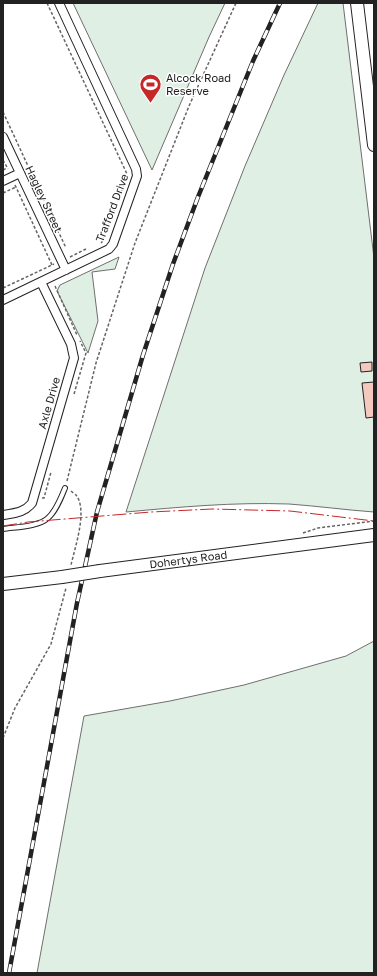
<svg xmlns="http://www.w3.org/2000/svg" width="377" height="976" font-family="'Golos Text',sans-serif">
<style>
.green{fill:#e0efe3;stroke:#6f6f6f}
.building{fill:#f3c9c0;stroke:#222}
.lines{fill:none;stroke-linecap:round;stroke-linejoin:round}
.lane-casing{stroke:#222;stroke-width:6}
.street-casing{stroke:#222;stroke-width:10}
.secondary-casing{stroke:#222;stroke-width:14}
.path{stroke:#646464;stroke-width:1.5;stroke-dasharray:3 2;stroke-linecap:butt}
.lane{stroke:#fff;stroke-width:4}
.street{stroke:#fff;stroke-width:8}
.secondary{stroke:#fff;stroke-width:12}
.rail-casing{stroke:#222;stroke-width:4.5}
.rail{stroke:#fff;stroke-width:3;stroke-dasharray:9;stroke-linecap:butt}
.secondary-bridge-casing{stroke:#222;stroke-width:14;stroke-linecap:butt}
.secondary-bridge{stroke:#fff;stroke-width:12}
.power{stroke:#c62828;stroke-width:1;stroke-dasharray:14 3 2 3;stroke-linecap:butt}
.labels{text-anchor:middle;stroke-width:3;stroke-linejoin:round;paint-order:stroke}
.poi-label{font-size:11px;fill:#222;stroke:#fff;text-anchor:start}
.street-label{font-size:11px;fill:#222;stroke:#fff}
</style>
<rect width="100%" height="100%" fill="#fff"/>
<path class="green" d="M73 3H225L209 37 152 170Z
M318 3H343L374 258V512C346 510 317 506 289 504 234 502 180 507 126 512L205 268 245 166 284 75Z
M119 257 115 269 92 272 98 321 88 353 57 291 60 285Z
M374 641V973H37L84 716 170 701 244 685 346 656Z"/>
<path class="building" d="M372 362V371L361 372 360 363Z
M374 382V417L366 418 362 383Z"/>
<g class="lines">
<defs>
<path id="lane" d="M3 529C16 527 38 527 48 518 56 511 61 498 65 488"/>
<path id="street" d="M3 137 66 270
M3 181 20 173
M3 300 109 249 113 244 137 176 136 169 59 3
M3 515C14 513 24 513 32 503L74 358 71 344 41 282"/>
<g id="secondary">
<path d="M357 3 374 145"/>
<path id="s1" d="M100 571 374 535"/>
<path d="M3 584 62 577"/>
</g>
</defs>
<use href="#lane" class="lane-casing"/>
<use href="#street" class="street-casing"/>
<use href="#secondary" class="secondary-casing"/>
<path class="path" d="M47 3 127 174
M3 112 66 248
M3 160 8 169
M3 170 7 168
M15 185 52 265
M3 193 16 187
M101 243 102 242 124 185
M70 257 86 249
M55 286 77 335
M3 288 54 264
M74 394 86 353 80 341
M67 481 96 363 135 243 189 106 236 3
M71 491C72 492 75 494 76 495 88 510 75 547 71 565
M42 498H44L51 472
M303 533 318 528 374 521
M3 738 15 708 51 644 66 588"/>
<use href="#lane" class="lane"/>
<use href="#street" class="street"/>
<use href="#secondary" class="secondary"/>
<defs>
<path id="rail" d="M9 973 77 603 97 512 143 355 173 264 198 197 253 61 280 3"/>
</defs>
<use href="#rail" class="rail-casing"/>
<use href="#rail" class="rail"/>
<defs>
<path id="secondary-bridge" d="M62 577 100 571"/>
</defs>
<use href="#secondary-bridge" class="secondary-bridge-casing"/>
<use href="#secondary-bridge" class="secondary-bridge"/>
<path class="power" d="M3 526 28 522 151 512 212 509 290 511 374 521"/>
</g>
<defs>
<symbol id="stadium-pin" viewBox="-11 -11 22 30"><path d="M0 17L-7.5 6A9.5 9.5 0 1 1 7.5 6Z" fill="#c62828" stroke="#fff"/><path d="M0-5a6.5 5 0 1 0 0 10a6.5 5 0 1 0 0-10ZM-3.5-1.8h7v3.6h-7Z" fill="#fff"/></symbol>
</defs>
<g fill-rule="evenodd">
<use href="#stadium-pin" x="138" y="72" width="25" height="34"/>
</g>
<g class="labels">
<g class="poi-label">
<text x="166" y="82">Alcock Road<tspan x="166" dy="13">Reserve</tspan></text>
</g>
<g class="street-label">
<text transform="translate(44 199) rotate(65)" y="4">Hagley Street</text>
<text transform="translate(112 208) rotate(-69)" y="4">Trafford Drive</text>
<text transform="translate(49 403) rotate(-74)" y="4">Axle Drive</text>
<text dy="4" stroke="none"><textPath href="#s1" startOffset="89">Dohertys Road</textPath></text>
</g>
</g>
<rect width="377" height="976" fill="none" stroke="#222222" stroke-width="8"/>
</svg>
